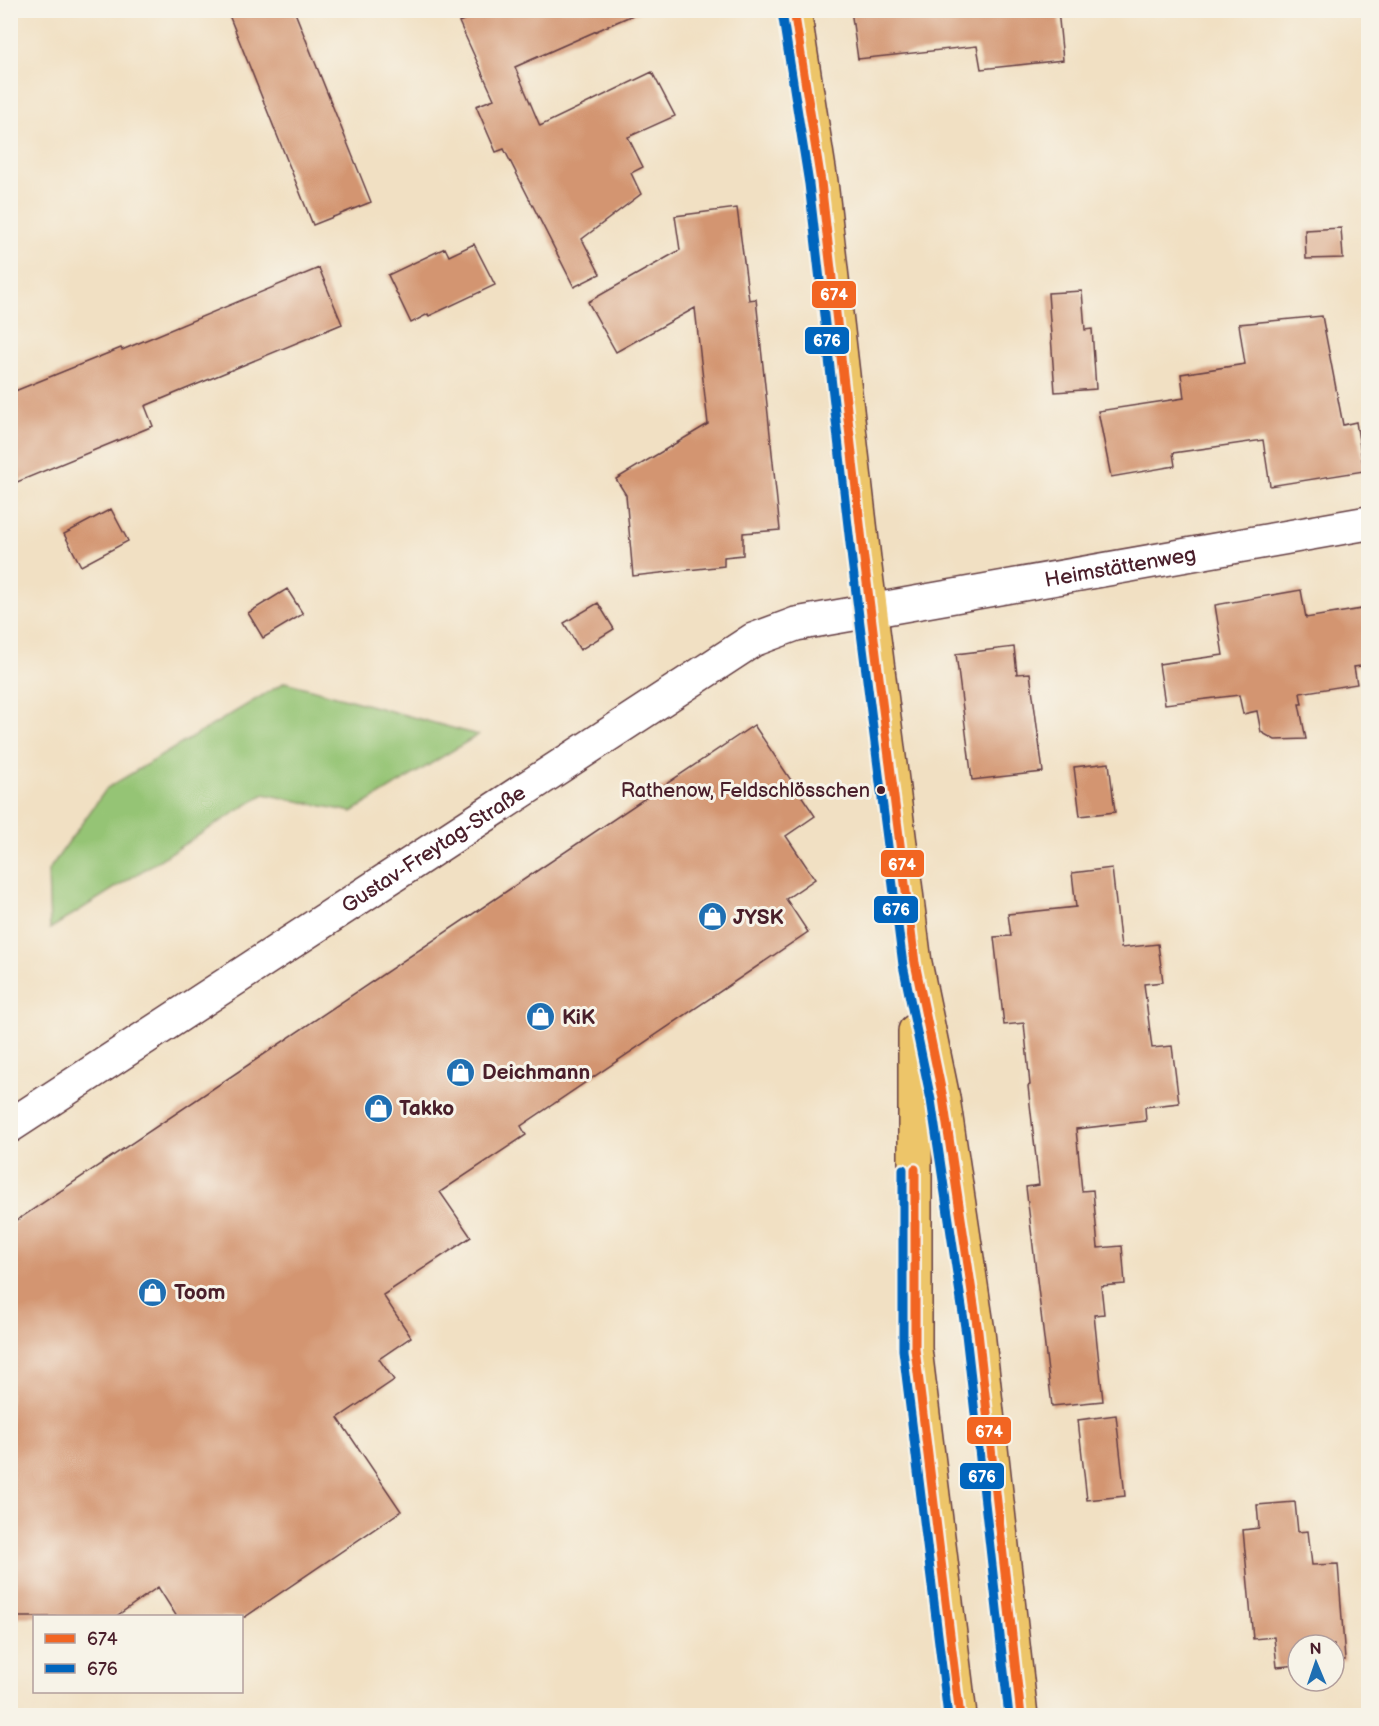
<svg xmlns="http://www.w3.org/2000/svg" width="1379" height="1726" font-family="'Balsamiq Sans',sans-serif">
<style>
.green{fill:#95c474;stroke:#707250;stroke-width:1.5}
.building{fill:#d39571}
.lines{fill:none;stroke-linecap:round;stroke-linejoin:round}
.minor-casing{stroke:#633c42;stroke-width:36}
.major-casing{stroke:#633c42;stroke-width:36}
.minor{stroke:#fff;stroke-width:33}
.major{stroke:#edc569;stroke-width:33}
.bus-1-casing{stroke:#f7f3e8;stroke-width:14}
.bus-2-casing{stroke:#f7f3e8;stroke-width:14}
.bus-1{stroke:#f26522;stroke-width:9}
.bus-2{stroke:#0065bd;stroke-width:9}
.bus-dot{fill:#4a1f2b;stroke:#f7f3e8;stroke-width:2}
.labels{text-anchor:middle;stroke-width:6;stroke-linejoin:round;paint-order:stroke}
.bus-label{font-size:20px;fill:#4a1f2b;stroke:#f7f3e8;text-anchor:end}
.street-label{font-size:21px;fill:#4a1f2b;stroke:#f7f3e8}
.poi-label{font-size:21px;font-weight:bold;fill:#4a1f2b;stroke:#f7f3e8;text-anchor:start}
.line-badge{stroke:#f7f3e8;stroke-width:2}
.badge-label{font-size:16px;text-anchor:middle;font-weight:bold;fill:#fff}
</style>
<rect width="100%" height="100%" fill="#f7f3e8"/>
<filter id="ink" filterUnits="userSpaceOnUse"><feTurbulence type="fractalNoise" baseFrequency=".0167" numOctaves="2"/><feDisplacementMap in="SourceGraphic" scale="12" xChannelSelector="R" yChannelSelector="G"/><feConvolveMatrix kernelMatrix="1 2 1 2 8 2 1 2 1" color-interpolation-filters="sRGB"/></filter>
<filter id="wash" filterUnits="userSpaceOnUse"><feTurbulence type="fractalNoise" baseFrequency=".008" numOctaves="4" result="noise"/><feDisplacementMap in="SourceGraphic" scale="24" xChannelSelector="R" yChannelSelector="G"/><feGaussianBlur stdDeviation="1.35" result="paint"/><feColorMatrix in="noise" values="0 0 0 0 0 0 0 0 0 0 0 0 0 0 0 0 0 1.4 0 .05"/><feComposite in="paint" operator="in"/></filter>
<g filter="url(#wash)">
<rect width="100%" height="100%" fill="#f1e0c3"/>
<path class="green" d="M285 682 478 735 352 812 264 794 50 929 48 871 107 788Z"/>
<g id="blocks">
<path class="building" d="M227 10H294L371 202 313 225Z
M486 10H644L515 67 540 126 652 72 675 116 628 137 643 167 631 173 641 194 582 239 600 274 574 287 504 149 496 152 476 106 494 99 459 22Z
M851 10H1058L1063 60 981 69 977 46 858 59Z
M737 208 749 300 756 299 780 530 743 533V555L724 557V566L633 576 626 495 616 479 708 424 695 308 616 352 588 302 680 250 675 216Z
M1341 228 1343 258 1306 259 1305 230Z
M474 244 495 285 429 316 428 314 411 323 388 275 445 248 449 256Z
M319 268 342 324 145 406 153 426 10 485V393L121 348 122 350Z
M1082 291 1085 330 1092 329 1096 389 1055 392 1048 293Z
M1322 316 1343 425 1356 422 1364 471 1270 486 1263 440 1173 453 1175 466 1111 477 1098 411 1184 398 1181 374 1245 364 1239 324Z
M111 509 128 541 81 566 64 534Z
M287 589 303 614 263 638 248 613Z
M1301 590 1306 618 1368 608V665L1354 667 1357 684 1300 693 1302 704H1299L1306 739 1275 740 1261 732 1257 711 1243 714 1239 695 1165 704 1159 664 1223 655 1215 605Z
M598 603 614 629 580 650 564 623Z
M1014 647 1017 674 1030 673 1043 772 972 780 956 654Z
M754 725 815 816 786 836 815 879 786 899 808 932 521 1126 526 1135 440 1192 471 1237 383 1295 411 1337 379 1359 394 1380 338 1418 401 1511 245 1617H177L158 1587 115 1617H10V1225Z
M1109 763 1115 812 1080 816 1074 767Z
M1112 868 1121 948 1158 944 1163 982 1144 984 1152 1048 1172 1046 1179 1103 1145 1107 1146 1121 1076 1129 1082 1191 1093 1190 1098 1248 1122 1246 1125 1284 1101 1286 1104 1314 1094 1315 1103 1401 1052 1406 1026 1187 1039 1185 1028 1086 1030 1085 1024 1023 1004 1025 994 937 1011 936 1008 914 1076 907 1072 873Z
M1116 1415 1125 1496 1087 1500 1078 1420Z
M1295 1502 1298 1532 1308 1531 1312 1565 1338 1564 1345 1660 1334 1661V1645H1298V1665L1277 1667 1274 1637 1253 1639 1243 1530 1259 1528 1257 1505Z"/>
</g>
</g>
<g filter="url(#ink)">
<use href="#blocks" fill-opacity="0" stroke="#633c42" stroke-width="1.5"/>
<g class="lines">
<defs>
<g id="minor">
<path id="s1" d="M10 1126 753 640 796 624 1368 523"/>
</g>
<path id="major" d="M794 10 821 182 864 559 915 963 943 1098 978 1332 1021 1716
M915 1031V1349L960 1716"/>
</defs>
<use href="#minor" class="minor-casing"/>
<use href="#major" class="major-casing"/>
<use href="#minor" class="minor"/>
<use href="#major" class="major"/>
<defs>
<path id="bus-1" d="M794 10 821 182 864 559 915 963 943 1098 978 1332 1021 1716
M915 1169V1349L960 1716"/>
<path id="bus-2" d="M782 12 809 184 852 561 903 965 931 1100 966 1334 1009 1716
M903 1169V1350L948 1716"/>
</defs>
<use href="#bus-1" class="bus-1-casing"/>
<use href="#bus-2" class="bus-2-casing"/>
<use href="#bus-1" class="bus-1"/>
<use href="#bus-2" class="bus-2"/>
</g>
</g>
<defs>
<symbol id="shop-disc" viewBox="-11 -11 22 22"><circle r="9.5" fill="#1f6fb2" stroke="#f7f3e8"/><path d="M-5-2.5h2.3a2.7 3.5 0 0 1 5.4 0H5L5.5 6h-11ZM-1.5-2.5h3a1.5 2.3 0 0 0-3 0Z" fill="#fff"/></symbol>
</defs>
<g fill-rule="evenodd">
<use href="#shop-disc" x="696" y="900" width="33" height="33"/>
<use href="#shop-disc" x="524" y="1000" width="33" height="33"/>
<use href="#shop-disc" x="444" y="1056" width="33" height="33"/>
<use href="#shop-disc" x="362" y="1092" width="33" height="33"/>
<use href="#shop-disc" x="136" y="1276" width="33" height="33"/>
</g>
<circle class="bus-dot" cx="881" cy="790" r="5"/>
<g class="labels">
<g class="bus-label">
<text x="870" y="797">Rathenow, Feldschlösschen</text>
</g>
<g class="street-label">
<text dy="7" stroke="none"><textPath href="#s1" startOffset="1263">Heimstättenweg</textPath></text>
<text dy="7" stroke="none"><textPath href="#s1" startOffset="506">Gustav-Freytag-Straße</textPath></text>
</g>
<g class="poi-label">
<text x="733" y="924">JYSK</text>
<text x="562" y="1024">KiK</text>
<text x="482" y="1079">Deichmann</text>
<text x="399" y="1115">Takko</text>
<text x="174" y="1299">Toom</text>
</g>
</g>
<g class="line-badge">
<rect x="811" y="280" width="46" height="29" rx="6" fill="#f26522"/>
<rect x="804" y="326" width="46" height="29" rx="6" fill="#0065bd"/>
<rect x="880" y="849" width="45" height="29" rx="6" fill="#f26522"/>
<rect x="873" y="895" width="46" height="29" rx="6" fill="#0065bd"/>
<rect x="966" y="1416" width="46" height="29" rx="6" fill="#f26522"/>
<rect x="959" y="1462" width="46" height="28" rx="6" fill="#0065bd"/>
</g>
<g class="badge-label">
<text x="834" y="300">674</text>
<text x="827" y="346">676</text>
<text x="902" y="870">674</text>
<text x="896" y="915">676</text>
<text x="989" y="1437">674</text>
<text x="982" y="1482">676</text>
</g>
<rect width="1379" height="1726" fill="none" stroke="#f7f3e8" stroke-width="36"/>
<rect x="33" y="1615" width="210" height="78" fill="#f7f3e8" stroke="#b29e9c" stroke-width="1.5"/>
<rect x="45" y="1634" width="30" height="9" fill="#f26522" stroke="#b29e9c" stroke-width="1.5"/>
<text x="87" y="1645" font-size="18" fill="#4a1f2b">674</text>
<rect x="45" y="1664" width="30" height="9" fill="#0065bd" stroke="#b29e9c" stroke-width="1.5"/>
<text x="87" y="1675" font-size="18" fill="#4a1f2b">676</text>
<g transform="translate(1316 1663) rotate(358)"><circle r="28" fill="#f7f3e8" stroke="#b29e9c" stroke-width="1.5"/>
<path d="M0-4.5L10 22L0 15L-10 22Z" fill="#1f6fb2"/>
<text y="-9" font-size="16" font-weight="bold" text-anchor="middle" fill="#4a1f2b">N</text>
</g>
</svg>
